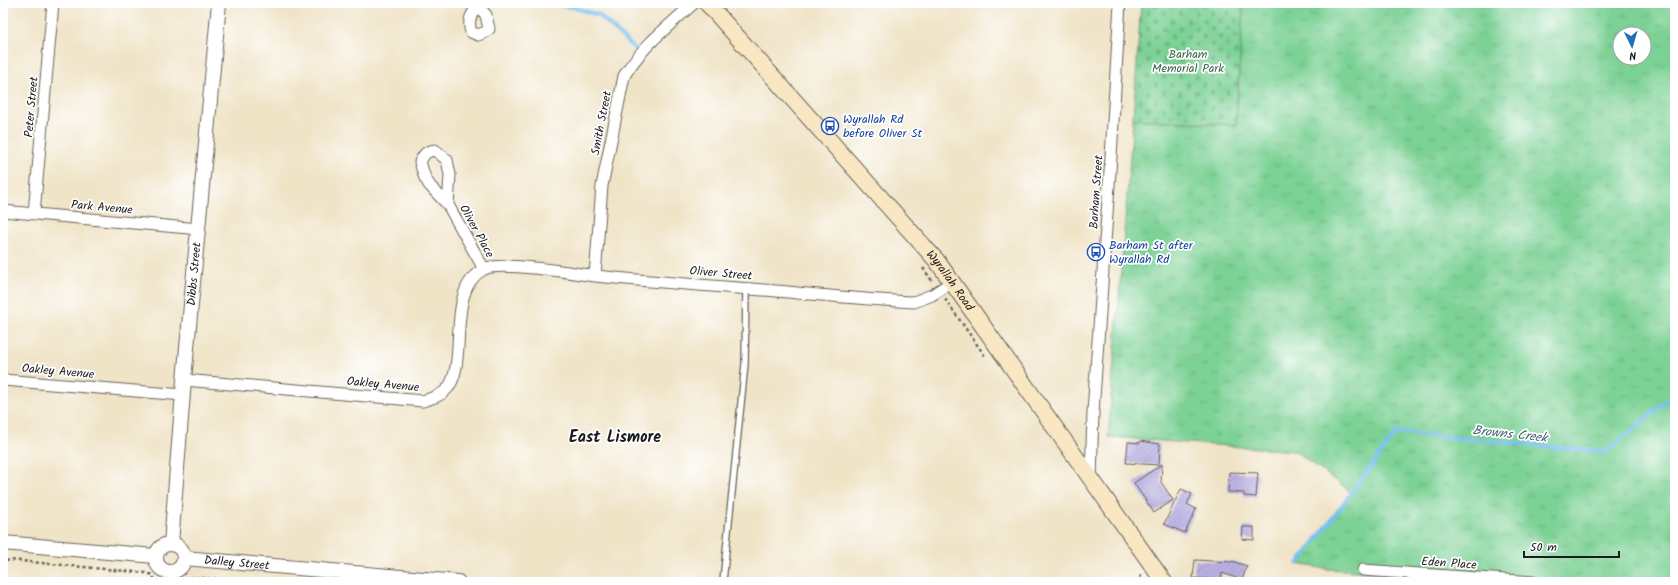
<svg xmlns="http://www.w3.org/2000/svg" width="1678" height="585" font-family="Kalam,sans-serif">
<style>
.grass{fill:url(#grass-tufts);stroke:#4c7658;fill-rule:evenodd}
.cemetery{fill:url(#cemetery-stones);stroke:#4c7658}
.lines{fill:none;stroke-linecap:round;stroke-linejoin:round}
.stream{stroke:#7ac0f1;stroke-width:4}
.building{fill:url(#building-hatch)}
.service-casing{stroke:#666258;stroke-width:8}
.minor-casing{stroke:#666258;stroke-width:13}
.tertiary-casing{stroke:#666258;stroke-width:16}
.secondary-casing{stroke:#666258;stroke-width:18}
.path{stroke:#666258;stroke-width:2.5;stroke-dasharray:3 3;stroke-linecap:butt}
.service{stroke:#fff;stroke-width:5.5}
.minor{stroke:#fff;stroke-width:11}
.tertiary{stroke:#fff;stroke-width:14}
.secondary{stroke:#f9e7c3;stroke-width:16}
.labels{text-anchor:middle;stroke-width:3.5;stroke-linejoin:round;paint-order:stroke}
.park-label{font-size:12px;fill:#42644c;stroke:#fff}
.street-label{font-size:12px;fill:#1c1c1c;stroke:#fff}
.transit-label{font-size:12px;fill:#164399;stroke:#fff;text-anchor:start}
.water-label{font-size:13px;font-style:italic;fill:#425e71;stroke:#fff}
.district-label{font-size:16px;font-weight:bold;fill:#1c1c1c;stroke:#fff}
</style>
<defs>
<pattern id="grass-tufts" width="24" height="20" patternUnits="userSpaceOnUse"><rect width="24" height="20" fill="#7bd194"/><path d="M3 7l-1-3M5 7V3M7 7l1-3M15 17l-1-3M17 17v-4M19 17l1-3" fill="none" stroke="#6ab37f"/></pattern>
<pattern id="cemetery-stones" width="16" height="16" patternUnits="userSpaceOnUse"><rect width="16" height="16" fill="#7bd194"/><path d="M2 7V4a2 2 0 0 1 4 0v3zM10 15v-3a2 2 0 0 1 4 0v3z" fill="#6ab37f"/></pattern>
<pattern id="building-hatch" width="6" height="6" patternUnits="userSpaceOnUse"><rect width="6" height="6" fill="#b9b0e3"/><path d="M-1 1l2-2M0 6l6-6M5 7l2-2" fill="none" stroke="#9e97c2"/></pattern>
</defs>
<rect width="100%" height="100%" fill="#fff"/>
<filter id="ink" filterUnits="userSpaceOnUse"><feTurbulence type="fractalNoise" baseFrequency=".025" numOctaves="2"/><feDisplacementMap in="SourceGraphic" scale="8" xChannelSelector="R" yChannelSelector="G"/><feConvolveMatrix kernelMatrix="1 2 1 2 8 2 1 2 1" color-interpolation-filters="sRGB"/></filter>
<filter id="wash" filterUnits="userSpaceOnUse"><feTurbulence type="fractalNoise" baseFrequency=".012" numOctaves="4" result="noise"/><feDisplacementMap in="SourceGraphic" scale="16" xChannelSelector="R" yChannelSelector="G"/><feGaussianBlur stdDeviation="0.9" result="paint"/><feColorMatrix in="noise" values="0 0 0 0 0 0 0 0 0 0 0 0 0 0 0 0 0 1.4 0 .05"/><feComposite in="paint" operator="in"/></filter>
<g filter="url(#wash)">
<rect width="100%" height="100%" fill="#f0e4c7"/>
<path class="grass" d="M1243 3H1675V582H1533L1326 569 1298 564 1351 492 1295 451 1108 437 1133 119 1236 125ZM1620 34H1644V58H1620Z"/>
<path class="cemetery" d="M1141 3H1243L1236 125 1133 119Z"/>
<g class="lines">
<path class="stream" d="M538 3 572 7 599 15 636 50
M1298 564 1397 432 1606 452 1675 394"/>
</g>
<g id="blocks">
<path class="building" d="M1140 441 1160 444 1159 465 1126 463 1128 442 1140 443Z
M1162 464 1161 482 1173 500 1154 513 1134 483Z
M1229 472 1258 473 1256 497 1244 496V493L1228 492Z
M1181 489 1192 494 1187 504 1196 509 1185 533 1164 524Z
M1243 527H1254V540L1242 539Z
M1195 560 1231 562 1232 561 1247 566 1242 580 1222 573 1221 580 1193 578Z"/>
</g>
</g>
<g filter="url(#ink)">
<use href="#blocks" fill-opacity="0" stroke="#666258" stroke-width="1"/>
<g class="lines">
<defs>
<path id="service" d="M723 581 745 364 746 288"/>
<path id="minor" d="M479 7 486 15 489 29 486 32 478 35 471 32C468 23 470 13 479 7V3
M448 205 450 175 447 160 435 150C426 151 424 154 420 162L425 178 430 186 448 205 484 269
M3 211 199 229
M34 213 53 3
M595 276 602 186 624 76C641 47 669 26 694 3
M3 380 183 395
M184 380 423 401C431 398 439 397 445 391 471 368 443 290 484 269 501 261 573 273 595 276 655 282 715 286 776 291 822 295 868 300 914 302L932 295 952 282
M1091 479 1093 412 1111 157 1120 3
M1363 570 1533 582"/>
<g id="tertiary">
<path d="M3 543 155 556"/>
<circle cx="170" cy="558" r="14"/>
<path id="s1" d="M171 544 184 380 219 3"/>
<path id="s2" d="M184 558 458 582"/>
</g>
<g id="secondary">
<path id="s3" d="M707 3 937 261 1164 582"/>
</g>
</defs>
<use href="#service" class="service-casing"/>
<use href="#minor" class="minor-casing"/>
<use href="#tertiary" class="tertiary-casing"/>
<use href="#secondary" class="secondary-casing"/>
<path class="path" d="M923 268 933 282
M945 299 985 356
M6 561 10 560 146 573 153 575 155 582
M1140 575 1145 582
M187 582 188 578 193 577 257 582"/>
<use href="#service" class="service"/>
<use href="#minor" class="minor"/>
<use href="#tertiary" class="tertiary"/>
<use href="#secondary" class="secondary"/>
</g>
</g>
<defs>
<symbol id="bus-ring" viewBox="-11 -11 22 22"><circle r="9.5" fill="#fff" stroke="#1a4fb4" stroke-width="1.5"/><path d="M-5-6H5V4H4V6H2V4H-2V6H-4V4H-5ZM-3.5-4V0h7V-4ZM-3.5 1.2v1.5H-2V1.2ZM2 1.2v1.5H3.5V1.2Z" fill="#1a4fb4"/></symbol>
</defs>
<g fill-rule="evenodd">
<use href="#bus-ring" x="820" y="116" width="20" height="20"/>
<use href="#bus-ring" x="1086" y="242" width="20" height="20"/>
</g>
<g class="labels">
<g class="park-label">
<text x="1188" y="58">Barham<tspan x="1188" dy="14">Memorial Park</tspan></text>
</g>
<g class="street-label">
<text transform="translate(31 107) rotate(-85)" y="4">Peter Street</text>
<text transform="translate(601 123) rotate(-79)" y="4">Smith Street</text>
<text transform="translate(1096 192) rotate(-86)" y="4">Barham Street</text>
<text transform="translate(102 207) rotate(5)" y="4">Park Avenue</text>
<text transform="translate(477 231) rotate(61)" y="4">Oliver Place</text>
<text transform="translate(721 273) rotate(5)" y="4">Oliver Street</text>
<text dy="4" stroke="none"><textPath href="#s1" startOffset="271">Dibbs Street</textPath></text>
<text dy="4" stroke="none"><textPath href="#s3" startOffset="369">Wyrallah Road</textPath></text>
<text transform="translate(58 371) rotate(5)" y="4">Oakley Avenue</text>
<text transform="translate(383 384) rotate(5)" y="4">Oakley Avenue</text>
<text dy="4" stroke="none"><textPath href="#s2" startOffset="53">Dalley Street</textPath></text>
<text transform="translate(1449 563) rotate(4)" y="4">Eden Place</text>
</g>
<g class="transit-label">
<text x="843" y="123">Wyrallah Rd<tspan x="843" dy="14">before Oliver St</tspan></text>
<text x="1109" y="249">Barham St after<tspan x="1109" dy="14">Wyrallah Rd</tspan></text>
</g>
<g class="water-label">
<text transform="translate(1510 433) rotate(6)" y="5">Browns Creek</text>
</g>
<g class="district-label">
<text x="615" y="442">East Lismore</text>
</g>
</g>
<rect width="1678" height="585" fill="none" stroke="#fff" stroke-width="16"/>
<g transform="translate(1632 46) rotate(175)"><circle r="19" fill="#ffffff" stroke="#a4a4a4"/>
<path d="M0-3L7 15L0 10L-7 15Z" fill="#1f6fb2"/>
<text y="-6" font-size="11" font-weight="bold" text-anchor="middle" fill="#1c1c1c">N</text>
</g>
<path d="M1524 551v6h95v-6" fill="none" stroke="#1c1c1c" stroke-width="2"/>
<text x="1530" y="551" font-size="12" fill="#1c1c1c" stroke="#ffffff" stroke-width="3" paint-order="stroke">50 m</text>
</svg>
